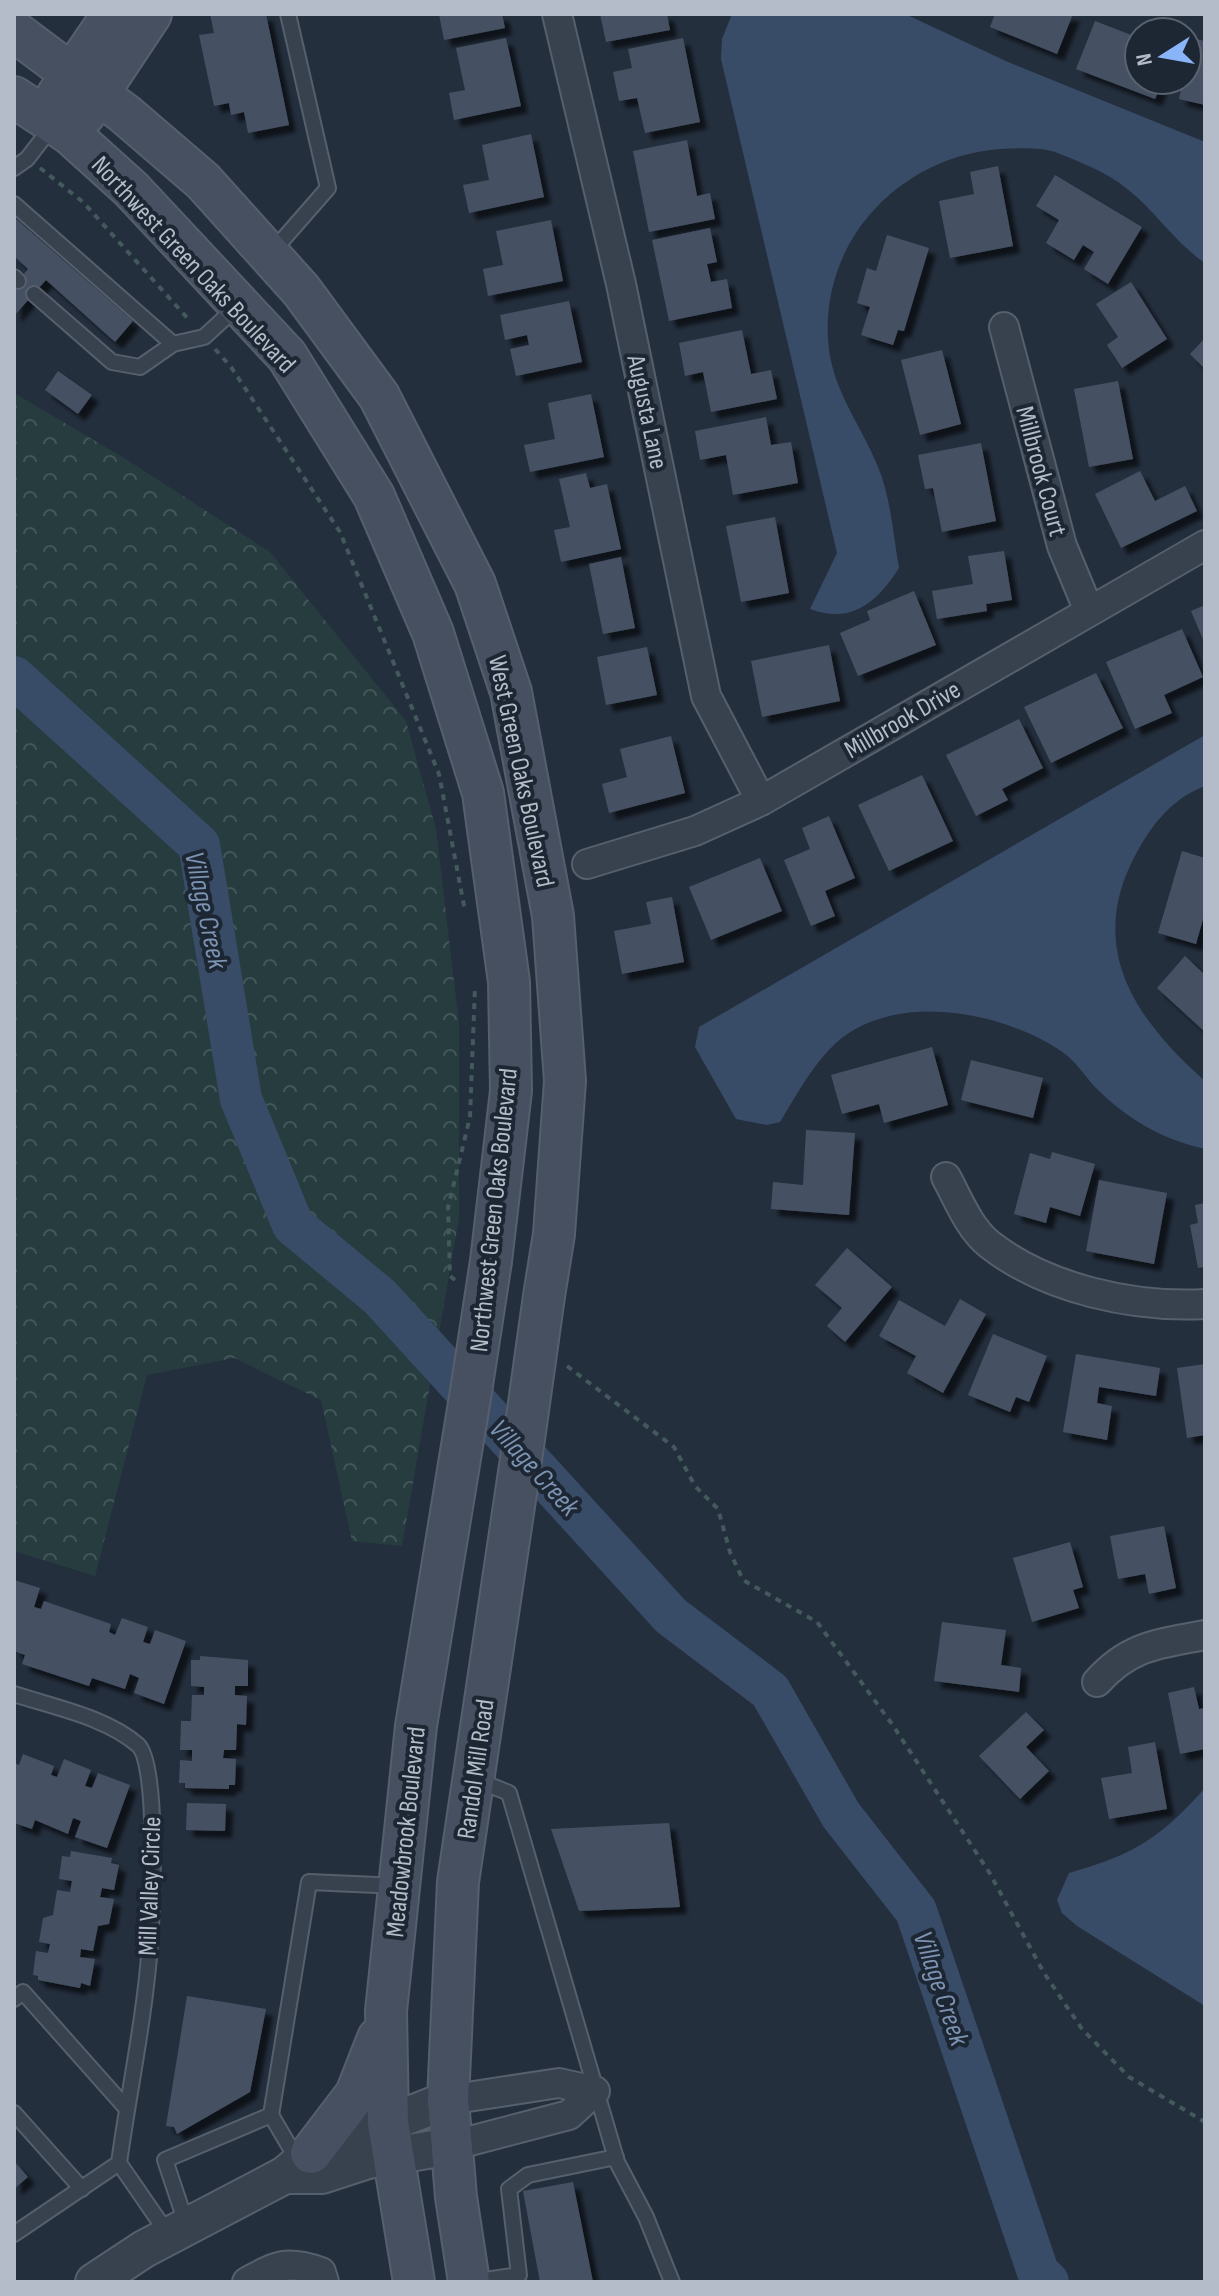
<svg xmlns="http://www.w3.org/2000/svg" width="1219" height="2296" font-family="'Sofia Sans Condensed',sans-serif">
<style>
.forest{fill:url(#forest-crowns)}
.water{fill:#394c67}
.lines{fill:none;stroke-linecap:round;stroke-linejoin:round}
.river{stroke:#394c67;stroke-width:42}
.building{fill:#455162;filter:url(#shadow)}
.service-casing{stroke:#565f6c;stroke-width:18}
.minor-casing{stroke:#565f6c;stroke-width:32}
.tertiary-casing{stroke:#565f6c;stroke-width:40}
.secondary-casing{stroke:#565f6c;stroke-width:44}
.path{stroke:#44595c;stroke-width:4;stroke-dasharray:6 6;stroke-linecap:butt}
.service{stroke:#38414e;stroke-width:14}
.minor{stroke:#38414e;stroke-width:28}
.tertiary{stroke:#38414e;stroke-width:36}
.secondary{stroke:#465061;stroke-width:40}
.secondary-bridge-casing{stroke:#565f6c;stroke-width:44;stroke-linecap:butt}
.secondary-bridge{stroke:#465061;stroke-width:40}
.labels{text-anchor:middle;stroke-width:8;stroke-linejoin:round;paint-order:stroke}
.street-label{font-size:26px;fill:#b4bcc9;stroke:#1d2633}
.water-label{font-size:28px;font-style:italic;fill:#7c92b1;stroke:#1d2633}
</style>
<defs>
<pattern id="forest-crowns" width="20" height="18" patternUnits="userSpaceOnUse" patternTransform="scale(2)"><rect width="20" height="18" fill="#263c3f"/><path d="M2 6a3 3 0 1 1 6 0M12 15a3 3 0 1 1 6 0" fill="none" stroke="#435659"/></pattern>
<filter id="shadow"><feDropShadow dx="7" dy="7" stdDeviation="2" flood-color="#0009"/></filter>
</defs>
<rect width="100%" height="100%" fill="#242f3e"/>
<path class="forest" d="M14 393 124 458 270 552 406 721 436 829 459 1024V1218L402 1546 352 1541 321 1400 234 1358 147 1375 95 1576 14 1551Z"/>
<path class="water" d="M732 14H905L1008 62 1205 142V263C1174 242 1155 210 1126 188 1107 172 1078 161 1055 152 1040 147 1017 148 1001 149 898 156 816 245 829 350 835 394 862 427 878 467 891 498 893 535 899 568 878 601 852 625 810 609L837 553 721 59 722 39Z
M1205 735V786C1172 799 1154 822 1137 852 1085 946 1134 1018 1205 1081V1149C1161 1139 1127 1119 1095 1087 1084 1075 1075 1060 1061 1051 1001 1011 896 991 837 1042 813 1064 797 1094 780 1122L767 1125 736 1119 695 1047 699 1027Z
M1205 1788V2006L1077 1926 1062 1913 1057 1900 1069 1873C1135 1854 1159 1839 1205 1788Z"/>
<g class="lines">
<path class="river" d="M14 677 199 845 241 1099 293 1225 380 1297 671 1616 770 1691 841 1815 916 1911 1038 2272 1048 2282"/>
</g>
<path class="building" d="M210 14H266L289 125 248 133 244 112 231 115 229 103 214 106 199 35 214 33Z
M439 14H502L505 28 444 40Z
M600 14H667L670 30 606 42Z
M995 14H1073L1057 54 990 27Z
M1095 21 1139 38V80H1163L1155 99 1076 69Z
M506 38 521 106 454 120 449 93 465 90 456 48Z
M683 38 700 122 645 133 637 98 619 101 613 72 632 68 628 49Z
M1191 38 1205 41V105L1179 99 1183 80H1187Z
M531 134 544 197 469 213 463 185 489 180 482 145Z
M687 140 697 196 710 193 715 219 649 232 633 151Z
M998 166 1013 246 950 258 939 201 974 194 970 172Z
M1055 175 1142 227 1108 284 1084 269 1094 252 1083 245 1074 260 1046 243 1059 220 1036 206Z
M14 217 133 321 115 342 46 280 14 316V286L28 269 14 256Z
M551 220 563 281 488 296 483 269 503 265 496 231Z
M710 228 717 262 707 264 711 282 727 279 732 308 669 321 652 240Z
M887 235 929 248 904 331 898 330 893 345 861 335 870 307 857 303 867 268 876 271Z
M1131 282 1167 339 1122 368 1107 345 1118 337 1096 304Z
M569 301 582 362 516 376 510 349 529 345 527 335 505 340 500 315Z
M742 330 751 374 771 370 777 399 711 412 703 372 685 376 679 343Z
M1205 338V369L1190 354Z
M942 350 961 424 920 435 901 360Z
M58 371 92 395 78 414 45 390Z
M1118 381 1133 459 1089 467 1074 389Z
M591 394 604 457 530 472 524 445 555 439 548 403Z
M766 417 771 445 791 442 798 483 733 495 726 455 700 460 695 431Z
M981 443 996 521 942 532 933 488 925 489 918 455Z
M1140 471 1155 501 1185 486 1197 511 1121 548 1095 494Z
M586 473 590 488 607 484 621 549 561 562 554 530 570 527 559 479Z
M775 517 789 593 741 602 726 526Z
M1004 551 1012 600 986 604 987 611 937 619 932 591 973 584 968 556Z
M621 557 635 628 603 634 589 564Z
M914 591 936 645 858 676 840 633 870 620 867 611Z
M1205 605V644L1191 611Z
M1182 629 1203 677 1164 695 1172 713 1135 729 1106 662Z
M829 645 840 701 762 717 751 661Z
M647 647 657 695 606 705 597 657Z
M1096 673 1123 728 1051 763 1024 707Z
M1019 719 1043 768 1002 789 1008 800 976 816 946 755Z
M671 736 685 793 609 813 602 784 627 777 620 749Z
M922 775 953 841 889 871 858 805Z
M829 816 855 878 825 891 835 916 811 926 784 860 810 849 802 828Z
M1182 851 1205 858V912L1196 944 1158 933Z
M760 858 782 911 711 940 689 887Z
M672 897 684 962 622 974 614 931 651 924 646 902Z
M1185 956 1205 975V1032L1157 988Z
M932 1047 948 1105 884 1123 879 1104 842 1114 831 1075Z
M971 1060 1043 1078 1033 1118 961 1100Z
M806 1130 855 1133 849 1215 771 1209 773 1182 803 1185Z
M1052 1152 1095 1164 1080 1216 1050 1207 1046 1223 1014 1214 1030 1153 1050 1159Z
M1099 1180 1167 1193 1154 1264 1086 1251Z
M1205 1203V1267L1198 1268 1190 1225 1198 1223 1195 1205Z
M847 1248 892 1287 845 1342 827 1326 842 1308 815 1285Z
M960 1299 986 1314 943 1393 907 1373 916 1356 879 1336 899 1300 945 1326Z
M993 1334 1047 1356 1029 1402 1016 1397 1010 1412 968 1395Z
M1076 1354 1160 1368 1156 1396 1099 1387 1097 1403 1112 1406 1107 1440 1063 1432Z
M1205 1364V1435L1187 1438 1177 1368Z
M1164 1526 1176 1588 1149 1594 1145 1574 1118 1579 1110 1536Z
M1070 1542 1083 1587 1073 1590 1079 1608 1032 1622 1013 1558Z
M14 1580 40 1588 34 1607 41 1609 44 1601 111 1624 109 1632 115 1635 122 1618 148 1627 143 1642 150 1644 155 1630 186 1641 164 1704 134 1693 139 1678 130 1674 125 1689 92 1678 89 1686 22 1664 25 1655 14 1651Z
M942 1622 1006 1630 1001 1665 1021 1668 1019 1692 934 1681Z
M200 1656 248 1660V1686H235V1695L247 1696 246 1725 237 1724 236 1750H224L223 1758 236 1759 235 1785H229V1789L185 1788V1783H179L180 1760 192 1761V1750H180L181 1721H191L192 1695H204V1687L191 1686V1660H200Z
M1194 1687 1199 1709 1205 1708V1749L1180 1754 1168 1693Z
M1026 1712 1044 1730 1026 1747 1049 1771 1020 1799 979 1756Z
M1155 1742 1167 1809 1109 1819 1101 1778 1132 1773 1128 1747Z
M23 1754 54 1766 51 1775 57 1777 64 1759 91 1770 85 1786 92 1788 98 1773 130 1785 107 1848 75 1837 81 1821 73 1818 68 1834 35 1820 32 1829 14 1823V1763L19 1765Z
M187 1803 226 1804 225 1831 186 1830Z
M669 1823 680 1907 579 1911 551 1829Z
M71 1851 112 1858 111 1863 119 1865 114 1890 102 1888 100 1897 114 1899 109 1924 98 1926 93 1951 81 1949 80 1957 95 1959 90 1986 81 1983 80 1988 38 1980V1976L33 1975 36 1951 48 1953 50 1944 39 1942 43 1918 53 1915 57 1890 70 1892 72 1881 59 1879 62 1856 70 1857Z
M187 1996 266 2009 250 2092 177 2134 174 2127 166 2126Z
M14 2161 28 2177 14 2189Z
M573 2182 593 2282H540L523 2191Z"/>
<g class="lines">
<defs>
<path id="service" d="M14 168 27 159 54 124
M14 204 173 344 204 337 239 305
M272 252 328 188 288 14
M14 277 18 281
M34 294 112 362 140 367 173 344
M14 1694C53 1707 106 1717 138 1745 159 1764 152 1911 150 1944 145 2017 129 2090 119 2163L170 2237
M477 1780 509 1793 617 2162 646 2217 672 2282
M14 1999 23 1992 127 2109
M14 2113 82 2189
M298 2161 271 2115 309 1882 399 1886
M187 2226 165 2160 271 2115
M14 2234 119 2163
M471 2282 519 2275 509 2189 528 2175 616 2157"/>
<path id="minor" d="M557 14 621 284 706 696 761 801
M1004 327 1062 546 1089 611
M587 864 695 831 761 801 1205 545
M946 1177C958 1199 969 1228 989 1244 1046 1289 1134 1308 1205 1304
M1097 1682C1130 1645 1159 1644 1205 1635
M448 2100 559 2083 595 2091
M451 2146 569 2115 595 2091
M247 2282C278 2265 287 2260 321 2272L324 2282"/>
<path id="tertiary" d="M285 2175H322L368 2160 451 2146
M94 2282 144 2249 285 2175 311 2153 448 2100"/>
<path id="secondary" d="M14 31 125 114 203 181 301 290 379 396 475 584 511 692 553 916 565 1081 554 1234 544 1296
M57 96 113 14
M14 97 70 134 131 189 287 356 374 496 433 633 483 793 509 982 511 1091 491 1261
M84 115 151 14
M311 2153 356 2094 378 2038
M414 2282 388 2123 386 2011 416 1726 472 1385
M469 2282 456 2197 448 2100 458 1882 524 1439"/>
</defs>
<use href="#service" class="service-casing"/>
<use href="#minor" class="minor-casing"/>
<use href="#tertiary" class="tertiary-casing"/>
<use href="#secondary" class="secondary-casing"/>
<path class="path" d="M40 168 83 202 190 321
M215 349 231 367 340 532 439 774 465 911
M455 1280 450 1276 448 1208 470 1117 475 987
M567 1366 674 1447 695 1486 718 1509 730 1552 743 1580 817 1622 892 1724 989 1872 1044 1973 1082 2029 1129 2077 1205 2122"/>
<use href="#service" class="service"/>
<use href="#minor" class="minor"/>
<use href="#tertiary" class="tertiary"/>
<use href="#secondary" class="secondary"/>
<defs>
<path id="secondary-bridge" d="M472 1385 491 1261
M524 1439 544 1296"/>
</defs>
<use href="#secondary-bridge" class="secondary-bridge-casing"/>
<use href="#secondary-bridge" class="secondary-bridge"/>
</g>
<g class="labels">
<g class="street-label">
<text transform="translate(194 264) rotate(47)" y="9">Northwest Green Oaks Boulevard</text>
<text transform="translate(648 412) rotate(78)" y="9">Augusta Lane</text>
<text transform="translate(1042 471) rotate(75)" y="9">Millbrook Court</text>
<text transform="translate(902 719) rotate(-30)" y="9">Millbrook Drive</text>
<text transform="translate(522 771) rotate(78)" y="9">West Green Oaks Boulevard</text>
<text transform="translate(493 1210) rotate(-84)" y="9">Northwest Green Oaks Boulevard</text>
<text transform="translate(475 1769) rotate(-82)" y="9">Randol Mill Road</text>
<text transform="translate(405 1832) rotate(-84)" y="9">Meadowbrook Boulevard</text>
<text transform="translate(149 1886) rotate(-88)" y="9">Mill Valley Circle</text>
</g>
<g class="water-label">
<text transform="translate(207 910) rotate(78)" y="10">Village Creek</text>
<text transform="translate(535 1467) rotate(48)" y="10">Village Creek</text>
<text transform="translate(942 1988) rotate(71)" y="10">Village Creek</text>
</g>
</g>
<rect width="1219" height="2296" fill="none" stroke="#b4bcc9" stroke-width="32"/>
<g transform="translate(1163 56) rotate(259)"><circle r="38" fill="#1d2633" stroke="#59626f" stroke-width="2"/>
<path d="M0-6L14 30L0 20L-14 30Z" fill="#8ab4f8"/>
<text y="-12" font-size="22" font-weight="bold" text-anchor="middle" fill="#b4bcc9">N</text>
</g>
</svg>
